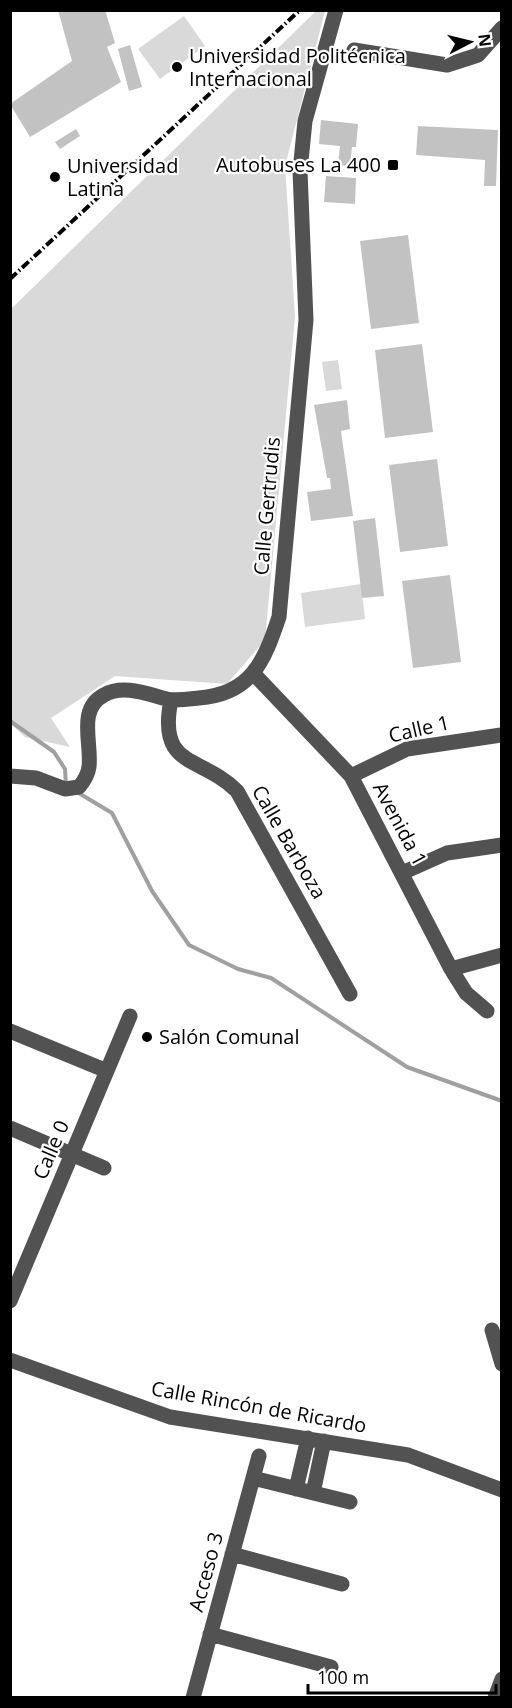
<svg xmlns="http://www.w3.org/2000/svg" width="512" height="1708" font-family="'Open Sans',sans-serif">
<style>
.green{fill:#d9d9d9}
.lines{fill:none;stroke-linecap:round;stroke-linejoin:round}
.stream{stroke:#a0a0a0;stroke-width:4}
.building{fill:#c2c2c2}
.minor{stroke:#525252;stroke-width:15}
.rail{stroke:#000;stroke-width:4;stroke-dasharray:9 3 1.5 3;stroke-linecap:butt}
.poi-dot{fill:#000;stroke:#fff;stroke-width:2}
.labels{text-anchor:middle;stroke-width:4.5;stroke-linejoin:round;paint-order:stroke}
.poi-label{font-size:20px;fill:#000;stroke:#fff;text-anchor:start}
.street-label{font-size:20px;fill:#000;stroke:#fff}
</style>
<rect width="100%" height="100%" fill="#fff"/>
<path class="green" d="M316 11H325L285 166 295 317 265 640 227 684 115 676 51 718 70 747 25 737 11 724V309Z
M184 16 205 46 160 79 138 49Z
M338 360 342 389 326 391 322 362Z
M361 584 365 619 305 627 301 593Z"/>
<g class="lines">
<path class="stream" d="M10 721 54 752 65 769 66 785
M77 792 112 813 152 891 189 945 238 969 271 978 407 1067 502 1101"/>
</g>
<path class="building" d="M58 10H105L115 43 107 47 121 82 30 137 10 104 72 61Z
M130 45 142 87 129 91 118 49Z
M321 120 358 124 356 147H352L350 166 338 165 340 146 319 144Z
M418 126 498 130 496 186H484L485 160 416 155Z
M76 129 80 136 60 149 55 142Z
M326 176 356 178 355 204 324 202Z
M408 235 419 323 371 329 360 241Z
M422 344 433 432 385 438 375 350Z
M347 400 350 429 341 431 353 516 311 521 307 492 331 489 330 478H327L314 405Z
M437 459 448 546 400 552 389 465Z
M375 518 384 596 362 598 353 521Z
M450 575 461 662 413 668 402 581Z"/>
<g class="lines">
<path class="minor" d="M354 50 447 65 478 55 502 28
M253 673 351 776 451 969 466 993 487 1011
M171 700C157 769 201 755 237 791L350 994
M10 776 36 778 65 789 79 787C84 781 88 774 89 767 92 743 77 709 104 695 123 684 147 694 167 699 176 701 189 699 199 698 251 694 264 662 279 617L306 320 300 171 305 121 336 10
M351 776 407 749 501 735
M402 873 447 853 502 845
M451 969 502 955
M10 1031 107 1071
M10 1128 104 1168
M10 1301 130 1016
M492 1330 502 1364
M10 1360 170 1417 408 1455 502 1490
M253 1478 350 1502
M296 1489 308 1438
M313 1493 324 1441
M232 1554 342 1584
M210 1634 331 1667
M193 1698 259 1456
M495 1698 502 1679"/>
<path class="rail" d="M10 279 300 10"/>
</g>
<g class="poi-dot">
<circle cx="177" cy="67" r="6"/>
<rect x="387" y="159" width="12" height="12" rx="3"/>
<circle cx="55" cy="177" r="6"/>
<circle cx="147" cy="1037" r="6"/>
</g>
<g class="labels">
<g class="poi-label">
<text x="189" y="63">Universidad Politécnica<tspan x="189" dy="23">Internacional</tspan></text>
<text x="381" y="172" text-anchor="end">Autobuses La 400</text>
<text x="67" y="173">Universidad<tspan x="67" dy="23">Latina</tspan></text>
<text x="159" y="1044">Salón Comunal</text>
</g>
<g class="street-label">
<text transform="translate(267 506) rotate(-85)" y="7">Calle Gertrudis</text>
<text transform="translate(419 729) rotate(-13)" y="7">Calle 1</text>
<text transform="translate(400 824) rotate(62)" y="7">Avenida 1</text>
<text transform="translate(289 842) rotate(60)" y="7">Calle Barboza</text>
<text transform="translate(51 1150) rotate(-67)" y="7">Calle 0</text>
<text transform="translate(259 1407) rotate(10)" y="7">Calle Rincón de Ricardo</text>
<text transform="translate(206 1572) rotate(-75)" y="7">Acceso 3</text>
</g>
</g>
<rect width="512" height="1708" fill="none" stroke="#000000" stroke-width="24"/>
<g transform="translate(470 42) rotate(83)" stroke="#ffffff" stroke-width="4.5" paint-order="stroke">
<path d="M0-4.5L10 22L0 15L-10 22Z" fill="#000000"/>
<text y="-9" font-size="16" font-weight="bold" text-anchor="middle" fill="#000000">N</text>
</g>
<path d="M308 1684v9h188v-9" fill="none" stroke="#000000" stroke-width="3"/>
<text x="317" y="1684" font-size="18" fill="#000000" stroke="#ffffff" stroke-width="4.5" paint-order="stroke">100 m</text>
</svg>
